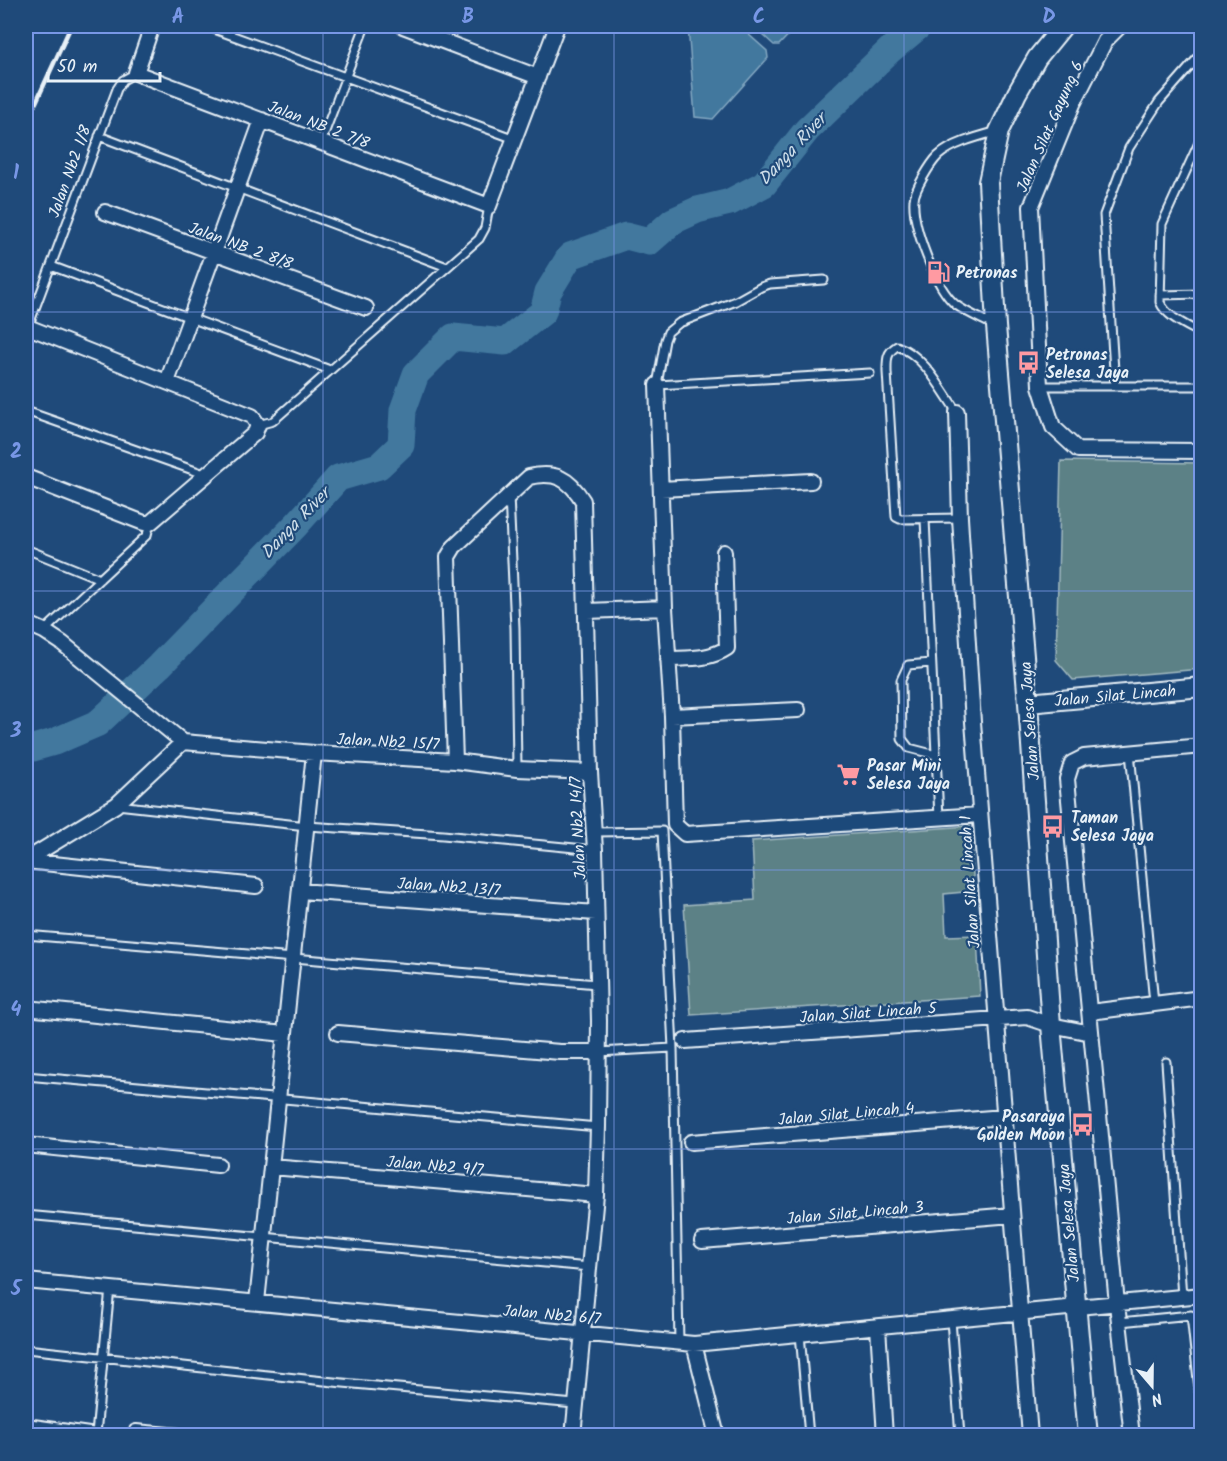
<svg xmlns="http://www.w3.org/2000/svg" width="1227" height="1461" font-family="Kalam,sans-serif">
<style>
.green{fill:#5b8186;stroke:#a2b9bf;stroke-width:1.5}
.water{fill:#42789e;stroke:#84a8c2;stroke-width:1.5}
.lines{fill:none;stroke-linecap:round;stroke-linejoin:round}
.river{stroke:#42789e;stroke-width:27}
.service-casing{stroke:#e8f1f8;stroke-width:11}
.minor-casing{stroke:#e8f1f8;stroke-width:18}
.tertiary-casing{stroke:#e8f1f8;stroke-width:22}
.service{stroke:#1f4a7a;stroke-width:7}
.minor{stroke:#1f4a7a;stroke-width:14}
.tertiary{stroke:#1f4a7a;stroke-width:18}
.rail{stroke:#e8f1f8;stroke-width:4.5}
.grid{fill:none;stroke:#7897e6;stroke-width:1.5;stroke-opacity:0.55}
.labels{text-anchor:middle;stroke-width:4.5;stroke-linejoin:round;paint-order:stroke}
.street-label{font-size:16px;fill:#e8f1f8;stroke:#1f4a7a}
.poi-label{font-size:16px;font-weight:bold;fill:#e8f1f8;stroke:#1f4a7a;text-anchor:start}
.water-label{font-size:18px;font-style:italic;fill:#cfdfea;stroke:#1f4a7a}
.neatline{fill:none;stroke:#7897e6;stroke-width:2}
.grid-label{font-size:20px;text-anchor:middle;font-weight:bold;fill:#7897e6}
</style>
<rect width="100%" height="100%" fill="#1f4a7a"/>
<filter id="ink" filterUnits="userSpaceOnUse"><feTurbulence type="fractalNoise" baseFrequency=".0167" numOctaves="2"/><feDisplacementMap in="SourceGraphic" scale="12" xChannelSelector="R" yChannelSelector="G"/><feConvolveMatrix kernelMatrix="1 2 1 2 8 2 1 2 1" color-interpolation-filters="sRGB"/></filter>
<g filter="url(#ink)">
<path class="green" d="M1061 461 1201 463V669L1073 680 1056 660Z
M970 826 974 891 944 894 946 936 977 935 980 996 691 1015 684 905 755 900 752 841Z"/>
<path class="water" d="M688 26H739L767 51 768 58 713 119 695 117Z
M753 26H797L779 45H774Z"/>
<g class="lines">
<path class="river" d="M26 750 54 742 98 723 159 666 296 525 338 478 379 466 401 445 403 410 416 374 453 337 505 342 543 312 548 292 570 256 626 236 649 242 673 221 697 210 730 202 764 184 807 130 890 50 919 26"/>
<defs>
<path id="service" d="M206 26 515 139
M99 136 447 267
M1202 136 1162 224 1160 302C1166 317 1188 326 1202 334
M321 142 365 26
M51 266 330 370
M824 280 770 284 761 287 736 301 679 323 668 332 665 340 657 385 870 373
M1160 295 1202 294
M993 325C982 319 967 313 956 305 936 289 912 226 914 200 914 190 931 163 938 156 952 143 980 136 998 131
M28 327 117 89 123 80 136 73
M1040 386H1202
M1115 386 1104 215 1129 148 1159 102 1202 53
M26 411 207 475
M957 412C941 389 924 355 897 346 886 353 887 360 887 372L896 517 900 519 960 518
M258 425 273 421 479 239 485 228 489 206
M509 495 515 628 517 769
M925 519 939 818
M26 549 100 579
M44 631 147 535 150 523
M931 663 908 665 901 680 902 739 909 748 936 755
M1130 752 1154 1003
M117 805 307 826 443 835 595 850
M595 832 662 831 673 1048 679 1342
M26 935 597 984
M598 1052 673 1048
M1166 1062 1182 1297
M26 1076 598 1127
M26 1215 589 1267
M951 1320 960 1436
M1120 1322 1191 1315 1202 1417
M800 1334 809 1436
M26 1349 343 1383 575 1404
M96 1434 110 1288"/>
<path id="minor" d="M152 26 136 73 489 206 557 26
M403 26 538 77
M1120 26 1105 41 1073 104 1031 207 1040 386 1053 427 1078 450 1202 451
M105 212 366 308
M26 335 28 327 252 416 258 425 255 433 150 523H144L26 477
M167 382 262 120
M657 385 665 608 672 716 675 825 685 834 980 815
M957 412 960 518 973 722 1030 1436
M661 489 811 481
M587 611 665 608
M26 623 44 631 62 643 183 742 116 805 26 860
M668 659C689 658 709 660 727 648L724 552
M672 716 798 710
M183 742 314 753 455 761 517 769 590 772
M455 761 448 557 454 547 529 477C555 471 569 478 583 501L590 772 595 850 599 1021 598 1127 596 1195 573 1436
M26 861 256 886
M300 891 596 913
M26 1008 285 1034
M1090 1012 1202 998
M338 1033 560 1052H598
M685 1041 1027 1017 1051 1025 1091 1033
M691 1142 1004 1117
M26 1145 218 1165
M272 1167 596 1195
M702 1241 1012 1215
M26 1281 694 1344 1202 1295
M257 1302 314 753
M878 1327 885 1436
M694 1344 717 1436
M26 1426 96 1436
M136 1432 180 1436
M1132 1436 1117 1304 1067 779 1072 763 1084 757 1202 746"/>
<path id="tertiary" d="M1063 26 1037 58 1017 93 999 131 988 182 996 326 1028 703 1051 1025 1088 1436
M1028 703 1202 687"/>
</defs>
<use href="#service" class="service-casing"/>
<use href="#minor" class="minor-casing"/>
<use href="#tertiary" class="tertiary-casing"/>
<use href="#service" class="service"/>
<use href="#minor" class="minor"/>
<use href="#tertiary" class="tertiary"/>
<path class="rail" d="M26 124 71 26"/>
</g>
</g>
<path class="grid" d="M323 26V1436M614 26V1436M904 26V1436M26 312H1202M26 591H1202M26 870H1202M26 1149H1202"/>
<defs>
<symbol id="fuel-bare" viewBox="-9 -9 18 18"><path d="M-5.5-6h7V0h2V4h1.3V-2.5L3-4.5l.8-.8L6-3V5H2.5V1h-1V6h-7ZM-4.2-4.7v3.2H.2V-4.7Z" fill="#ff9aa2" stroke="#1f4a7a" stroke-width="2.5" paint-order="stroke"/></symbol>
<symbol id="bus-bare" viewBox="-9 -9 18 18"><path d="M-5-6H5V4H4V6H2V4H-2V6H-4V4H-5ZM-3.5-4V0h7V-4ZM-3.5 1.2v1.5H-2V1.2ZM2 1.2v1.5H3.5V1.2Z" fill="#ff9aa2" stroke="#1f4a7a" stroke-width="2.5" paint-order="stroke"/></symbol>
<symbol id="supermarket-bare" viewBox="-9 -9 18 18"><path d="M-6-5.5h2.5l.6 2H6L4.5 2H-2.5L-4.4-4H-6ZM-1.5 3.2a1.3 1.3 0 1 0 .1 0ZM3 3.2a1.3 1.3 0 1 0 .1 0Z" fill="#ff9aa2" stroke="#1f4a7a" stroke-width="2.5" paint-order="stroke"/></symbol>
</defs>
<g fill-rule="evenodd">
<use href="#fuel-bare" x="922" y="256" width="33" height="33"/>
<use href="#bus-bare" x="1012" y="346" width="33" height="33"/>
<use href="#supermarket-bare" x="832" y="758" width="33" height="33"/>
<use href="#bus-bare" x="1036" y="810" width="33" height="33"/>
<use href="#bus-bare" x="1066" y="1108" width="33" height="33"/>
</g>
<g class="labels">
<g class="street-label">
<text transform="translate(319 124) rotate(21)" y="6">Jalan NB 2 7/8</text>
<text transform="translate(1049 126) rotate(-66)" y="6">Jalan Silat Gayung 6</text>
<text transform="translate(69 171) rotate(-70)" y="6">Jalan Nb2 1/8</text>
<text transform="translate(241 245) rotate(20)" y="6">Jalan NB 2 8/8</text>
<text transform="translate(1115 695) rotate(-5)" y="6">Jalan Silat Lincah</text>
<text transform="translate(1029 721) rotate(-94)" y="6">Jalan Selesa Jaya</text>
<text transform="translate(388 741) rotate(3)" y="6">Jalan Nb2 15/7</text>
<text transform="translate(577 828) rotate(-93)" y="6">Jalan Nb2 14/7</text>
<text transform="translate(969 882) rotate(-94)" y="6">Jalan Silat Lincah 1</text>
<text transform="translate(449 886) rotate(4)" y="6">Jalan Nb2 13/7</text>
<text transform="translate(868 1012) rotate(-4)" y="6">Jalan Silat Lincah 5</text>
<text transform="translate(846 1113) rotate(-5)" y="6">Jalan Silat Lincah 4</text>
<text transform="translate(435 1165) rotate(5)" y="6">Jalan Nb2 9/7</text>
<text transform="translate(855 1212) rotate(-5)" y="6">Jalan Silat Lincah 3</text>
<text transform="translate(1068 1223) rotate(-95)" y="6">Jalan Selesa Jaya</text>
<text transform="translate(552 1314) rotate(5)" y="6">Jalan Nb2 6/7</text>
</g>
<g class="poi-label">
<text x="956" y="278">Petronas</text>
<text x="1046" y="360">Petronas<tspan x="1046" dy="18">Selesa Jaya</tspan></text>
<text x="867" y="771">Pasar Mini<tspan x="867" dy="18">Selesa Jaya</tspan></text>
<text x="1071" y="823">Taman<tspan x="1071" dy="18">Selesa Jaya</tspan></text>
<text x="1065" y="1122" text-anchor="end">Pasaraya<tspan x="1065" dy="18">Golden Moon</tspan></text>
</g>
<g class="water-label">
<text transform="translate(792 149) rotate(-47)" y="6">Danga River</text>
<text transform="translate(295 523) rotate(-46)" y="6">Danga River</text>
</g>
</g>
<rect width="1227" height="1461" fill="none" stroke="#1f4a7a" stroke-width="66"/>
<g transform="translate(1152 1386) rotate(160)" stroke="#1f4a7a" stroke-width="4.5" paint-order="stroke">
<path d="M0-4.5L10 22L0 15L-10 22Z" fill="#e8f1f8"/>
<text y="-9" font-size="16" font-weight="bold" text-anchor="middle" fill="#e8f1f8">N</text>
</g>
<path d="M48 72v9h112v-9" fill="none" stroke="#e8f1f8" stroke-width="3"/>
<text x="57" y="72" font-size="18" fill="#e8f1f8" stroke="#1f4a7a" stroke-width="4.5" paint-order="stroke">50 m</text>
<rect x="33" y="33" width="1161" height="1395" class="neatline"/>
<g class="grid-label">
<text x="178" y="23">A</text>
<text x="468" y="23">B</text>
<text x="759" y="23">C</text>
<text x="1049" y="23">D</text>
<text x="16" y="179">1</text>
<text x="16" y="458">2</text>
<text x="16" y="737">3</text>
<text x="16" y="1016">4</text>
<text x="16" y="1295">5</text>
</g>
</svg>
